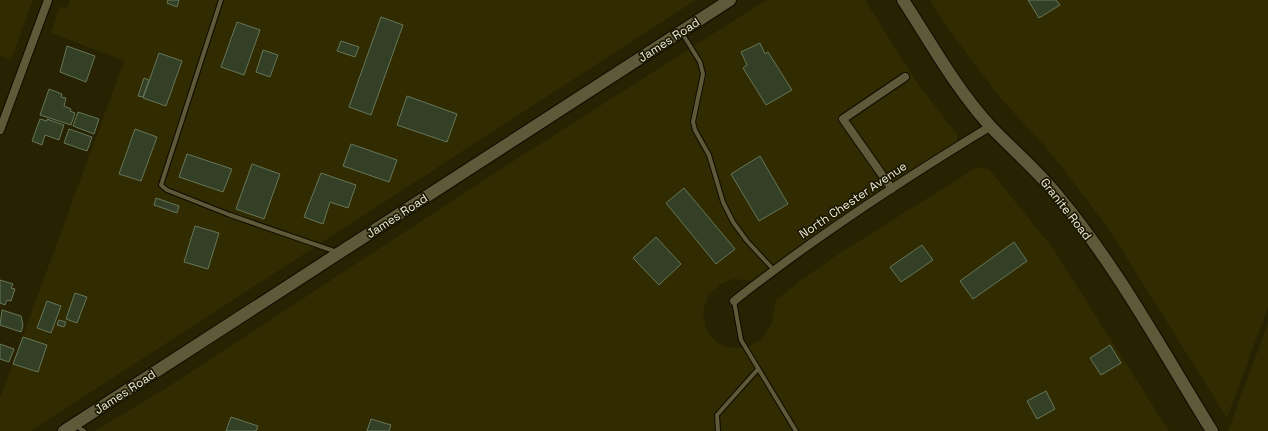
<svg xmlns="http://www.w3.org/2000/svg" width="1268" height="431" font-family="'Space Grotesk',sans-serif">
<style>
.built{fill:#312b01}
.building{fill:#334025;stroke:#677658}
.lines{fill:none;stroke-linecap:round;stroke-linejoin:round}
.lane-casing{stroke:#0f0b00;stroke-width:6}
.street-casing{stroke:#0f0b00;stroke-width:10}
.secondary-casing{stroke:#0f0b00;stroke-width:14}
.lane{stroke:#5d5939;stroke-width:4}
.street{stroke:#5d5939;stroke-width:8}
.secondary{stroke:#5d5939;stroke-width:12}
.labels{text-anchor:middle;stroke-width:3.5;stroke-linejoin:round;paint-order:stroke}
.street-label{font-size:12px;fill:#edebd9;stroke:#1d1800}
</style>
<rect width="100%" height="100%" fill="#262202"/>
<path class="built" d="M0 0H33L11 60 0 56Z
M70 0H696L31 431H0V398L124 61 51 33 60 6 67 9Z
M766 0H865L918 84 957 134 958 143 821 232 753 281 733 279 721 284 708 295 703 312 706 329 716 342 726 347 746 348 762 339 772 322 776 300 804 278 837 255 977 167 989 169 1052 247 1169 431H95L160 392 490 176Z
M930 0H1268V307L1227 418 1108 228 1049 151 1004 102 974 64 943 22Z
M1268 323V431H1228Z"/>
<path class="building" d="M168 0H179L177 7 167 3Z
M1028 0H1056L1060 5 1039 18Z
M381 17 403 25 371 115 349 107Z
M237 22 260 30 244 75 221 67Z
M341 41 359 47 355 57 337 51Z
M760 43 765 54 768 52 792 90 766 105 743 68 747 65 741 52Z
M67 46 95 56 86 82 60 72Z
M263 50 278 55 270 77 256 72Z
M159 53 182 61 166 106 143 98Z
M144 78 149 80 143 97 138 96Z
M49 89 62 94 61 97 66 98 64 106 71 109 70 111 75 113 71 125 40 115Z
M407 96 457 114 447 142 397 125Z
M78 112 99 119 94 134 73 126Z
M40 119 47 121V119L64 125 59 140 45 135 42 145 32 141Z
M69 129 92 137 87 151 64 143Z
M135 129 157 137 141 181 119 174Z
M351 144 397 160 389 182 343 166Z
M187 154 232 169 223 192 179 177Z
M760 156 788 204 759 221 731 174Z
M252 164 280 174 264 219 236 209Z
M321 173 356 185 348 208 330 202 323 224 304 217Z
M684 188 735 249 716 264 666 203Z
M156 198 179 206 177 213 154 205Z
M195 226 219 233 208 269 184 262Z
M656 237 681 264 659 285 633 258Z
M1014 242 1027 261 973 299 960 281Z
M922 245 933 260 901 282 890 267Z
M0 280 13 284 11 288 15 289 11 301 7 300 5 305 0 303Z
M75 293 87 297 77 323 66 319Z
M47 301 61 306 51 333 37 328Z
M2 310 21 316 23 325 21 332 0 325Z
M59 320 66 322 64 327 57 325Z
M23 337 47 345 38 372 13 364Z
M0 344 14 349 9 362 0 359Z
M1110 345 1121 363 1101 375 1090 358Z
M1046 391 1055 409 1037 419 1027 401Z
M231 417 258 426 256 431H226Z
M371 419 391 425 389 431H367Z"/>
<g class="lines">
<defs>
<path id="lane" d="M221 0 161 185 167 190 230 215 337 252
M682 33 700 62 703 74 693 122 695 130 709 155 723 202 733 222 747 241 773 269
M734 301 741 340 796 431
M76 426 84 431
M718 431 717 415 758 369"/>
<path id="street" d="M0 130 48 0
M892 189 843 119 905 77
M734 301C815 237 902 180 991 126"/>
<path id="secondary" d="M903 0C931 43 956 89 991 127 1013 150 1038 171 1058 196 1118 268 1163 352 1212 431
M64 431 730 0"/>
</defs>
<use href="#lane" class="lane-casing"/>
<use href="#street" class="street-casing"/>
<use href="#secondary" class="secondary-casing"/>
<use href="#lane" class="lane"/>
<use href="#street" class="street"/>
<use href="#secondary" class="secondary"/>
</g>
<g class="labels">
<g class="street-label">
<text transform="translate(669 40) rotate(-33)" y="4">James Road</text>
<text transform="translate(853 200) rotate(-34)" y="4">North Chester Avenue</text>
<text transform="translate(1066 209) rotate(52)" y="4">Granite Road</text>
<text transform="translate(397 216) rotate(-33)" y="4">James Road</text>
<text transform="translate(125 392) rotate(-33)" y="4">James Road</text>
</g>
</g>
</svg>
